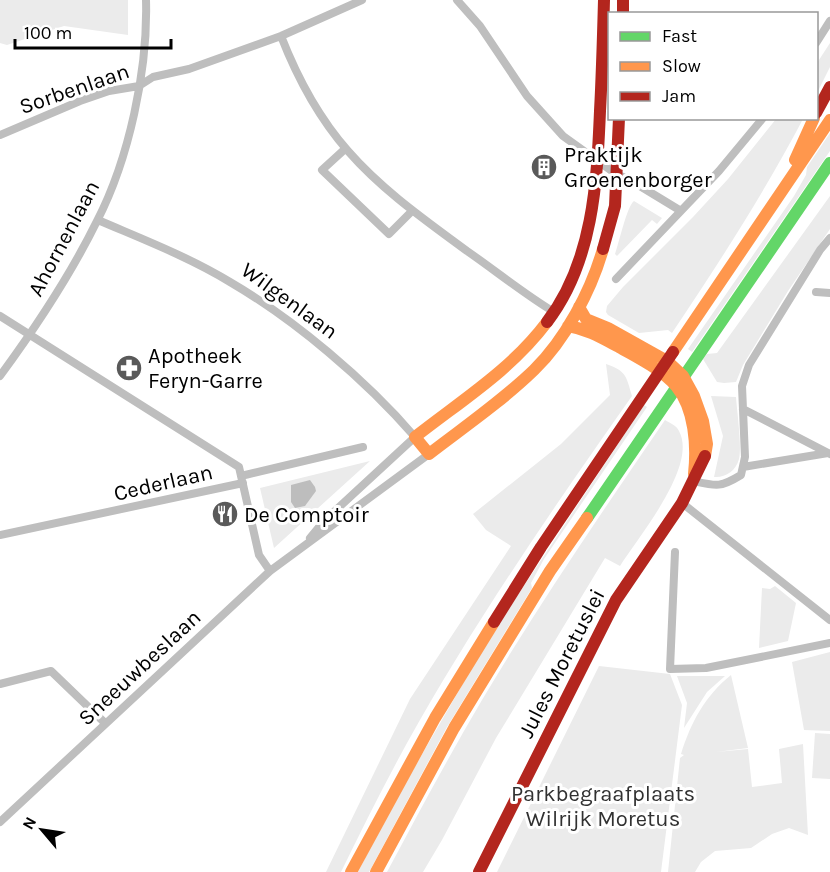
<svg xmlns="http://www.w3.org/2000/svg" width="830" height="872" font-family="Karla,sans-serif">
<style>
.green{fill:#ebebeb}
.water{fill:#bdbdbd}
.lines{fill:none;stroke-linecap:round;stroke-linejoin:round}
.street{stroke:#bebebe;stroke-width:8}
.fast{stroke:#63d668;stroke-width:12}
.slow{stroke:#ff974d;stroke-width:12}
.jam{stroke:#b3261e;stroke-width:12}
.labels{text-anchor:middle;stroke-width:6;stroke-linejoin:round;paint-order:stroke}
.street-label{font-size:22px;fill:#000;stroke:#fff}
.poi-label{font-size:22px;fill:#000;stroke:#fff;text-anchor:start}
.park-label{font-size:22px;fill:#313131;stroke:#fff}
</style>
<rect width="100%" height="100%" fill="#fff"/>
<path class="green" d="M0 0H128V35L64 26 7 45 0 43Z
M830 43V67L817 93V63Z
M776 119H803C764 193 719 263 672 333L668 330 639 333 608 315 606 312 607 306 623 287 693 217 728 179Z
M830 133V151L692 352 688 349 794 196 806 175 807 167Z
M830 196V229L788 291 743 365 736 382 724 383 717 382 703 359 707 354 717 353Z
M634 201 662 218 657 224 652 220 617 256 615 254C619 243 627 206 634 201Z
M606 364C626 371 626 375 632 396 553 508 474 623 407 743 384 785 362 829 341 872H326L410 699 511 546 486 530 473 514 561 444 610 395Z
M711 396 736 397C737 412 742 447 739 459 736 471 725 478 714 477L723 436Z
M644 405 647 407 544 559 531 583 532 588 447 727 369 872H358L388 813 490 637Z
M665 420C670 423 677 426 679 431 698 466 639 536 620 566L605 558 496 738 442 840 423 872H387C418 814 449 756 482 700 539 604 602 512 665 420Z
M370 461 274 548 260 488Z
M775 586 796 603 788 641 759 648 762 588 770 589Z
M830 652V731L804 730 792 662Z
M599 666 670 674 682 705 661 872H497Z
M731 675 748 748 716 752 748 749 752 787 782 783 779 749 803 744 808 835 789 828 772 834 751 848 715 851 701 862 695 872H668L680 758 684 755 681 754C691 722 705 696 731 675Z
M677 676H725L707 692 684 728 687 703Z
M815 733 830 734V779L812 778Z"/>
<path class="water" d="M310 480 315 487 316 491 305 506 295 508 291 502V485Z"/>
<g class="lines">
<path class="street" d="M457 0 480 26 527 96 563 136 616 174 630 180 681 211
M281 36C297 77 318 117 348 151 382 190 425 220 467 251 496 271 524 294 554 312
M816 43 830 21
M0 135 80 101 109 91 139 86 153 77 189 69 281 36 362 0
M345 149 322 170 389 234 412 211
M98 220C142 239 189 257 230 282 295 320 366 380 415 437L324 521 310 538
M616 279 719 171 763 118
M816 292 830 293
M0 316 239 467 259 555 270 571
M0 376C36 327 70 276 97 221 129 159 148 70 146 0
M743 409 830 454
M743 467 828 453
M241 476 363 447
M693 481C716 486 720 488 741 475L745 457 742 386 749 365 820 250 830 238
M682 503 830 620
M0 535 243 483
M675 552 670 669 706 668 830 643
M0 684 51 671 105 723
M0 822 270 571 429 454"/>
<path class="fast" d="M587 518 830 163"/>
<path class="slow" d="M795 160 814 118
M579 307 586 319 608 328 667 361 683 376 694 396 703 421 707 444 705 456
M547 322C511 370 462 400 415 437L429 454C464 427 502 401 534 370 565 340 591 291 603 249
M568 326C587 329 602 338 619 347 638 358 661 369 676 386 695 409 697 446 694 474
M673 352 830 120
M351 872 435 718 494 622
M376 872 454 728 550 571 587 518"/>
<path class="jam" d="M623 0V14
M816 113 830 87
M603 249 615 206 619 118
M547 322C593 262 597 183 600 111 602 74 603 37 604 0
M494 622 541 547 673 352
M479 872 616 600 682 503 705 456"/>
</g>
<defs>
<symbol id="building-disc" viewBox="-11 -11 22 22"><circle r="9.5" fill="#595959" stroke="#fff"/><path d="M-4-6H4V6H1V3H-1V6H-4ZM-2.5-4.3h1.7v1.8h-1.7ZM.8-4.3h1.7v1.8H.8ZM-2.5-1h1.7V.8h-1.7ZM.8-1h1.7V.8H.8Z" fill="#fff"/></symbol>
<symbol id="pharmacy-disc" viewBox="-11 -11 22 22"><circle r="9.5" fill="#595959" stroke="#fff"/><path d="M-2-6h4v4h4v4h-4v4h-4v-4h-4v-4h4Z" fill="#fff"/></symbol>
<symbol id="restaurant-disc" viewBox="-11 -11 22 22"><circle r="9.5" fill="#595959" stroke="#fff"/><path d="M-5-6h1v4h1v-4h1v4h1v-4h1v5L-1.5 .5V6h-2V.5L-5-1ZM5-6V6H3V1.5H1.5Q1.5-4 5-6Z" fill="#fff"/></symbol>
</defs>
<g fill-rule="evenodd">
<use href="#building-disc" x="529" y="152" width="30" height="30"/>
<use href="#pharmacy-disc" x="114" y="353" width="30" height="30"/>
<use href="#restaurant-disc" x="210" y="499" width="30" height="30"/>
</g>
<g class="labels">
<g class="street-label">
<text transform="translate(74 88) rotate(-19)" y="8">Sorbenlaan</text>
<text transform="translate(63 238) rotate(-62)" y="8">Ahornenlaan</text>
<text transform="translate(290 300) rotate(36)" y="8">Wilgenlaan</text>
<text transform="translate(163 482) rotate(-13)" y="8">Cederlaan</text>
<text transform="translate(561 663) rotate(-63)" y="8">Jules Moretuslei</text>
<text transform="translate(139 667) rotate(-43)" y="8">Sneeuwbeslaan</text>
</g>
<g class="poi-label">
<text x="564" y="162">Praktijk<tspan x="564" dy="25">Groenenborger</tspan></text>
<text x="148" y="363">Apotheek<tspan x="148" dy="25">Feryn-Garre</tspan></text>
<text x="244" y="522">De Comptoir</text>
</g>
<g class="park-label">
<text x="603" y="801">Parkbegraafplaats<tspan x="603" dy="25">Wilrijk Moretus</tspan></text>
</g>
</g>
<rect x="608" y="12" width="210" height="108" fill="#ffffff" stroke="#999999" stroke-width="1.5"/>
<rect x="620" y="32" width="30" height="9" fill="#63d668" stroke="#999999" stroke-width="1.5"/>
<text x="662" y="42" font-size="18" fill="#000000">Fast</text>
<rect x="620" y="62" width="30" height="9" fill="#ff974d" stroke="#999999" stroke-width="1.5"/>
<text x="662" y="72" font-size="18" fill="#000000">Slow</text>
<rect x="620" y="92" width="30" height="9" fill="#b3261e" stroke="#999999" stroke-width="1.5"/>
<text x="662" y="102" font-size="18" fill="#000000">Jam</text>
<g transform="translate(42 830) rotate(299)" stroke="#ffffff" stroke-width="4.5" paint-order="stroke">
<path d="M0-4.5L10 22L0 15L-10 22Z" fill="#000000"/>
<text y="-9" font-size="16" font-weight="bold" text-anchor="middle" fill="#000000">N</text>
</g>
<path d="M15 39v9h156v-9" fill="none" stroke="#000000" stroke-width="3"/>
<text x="24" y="39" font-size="18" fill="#000000" stroke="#ffffff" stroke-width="4.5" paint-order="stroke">100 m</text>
</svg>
